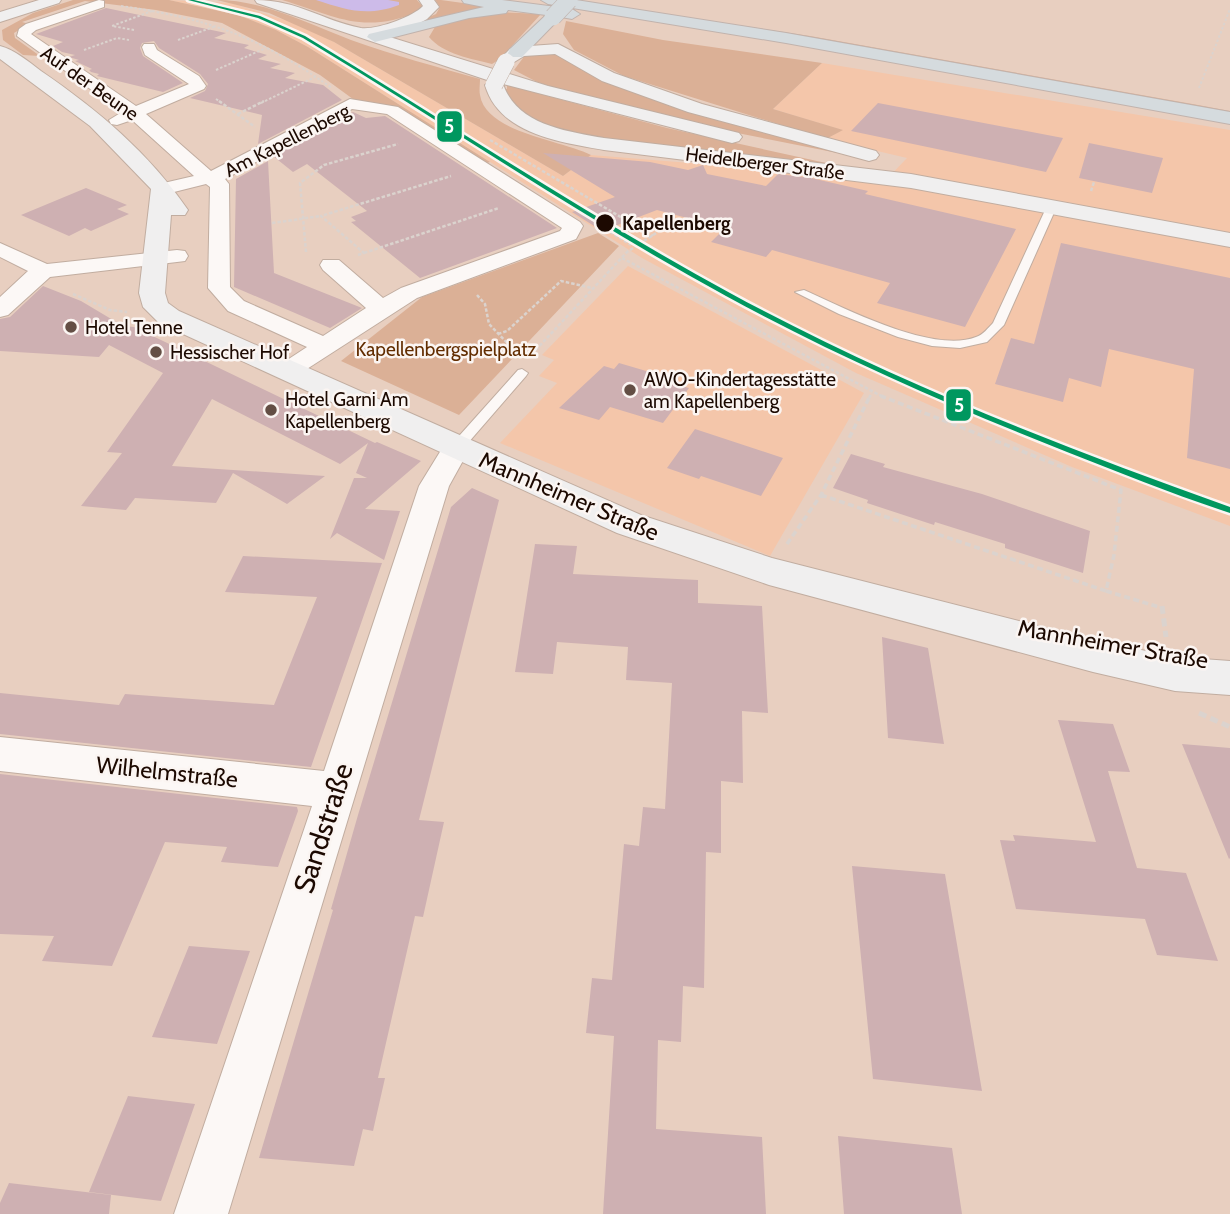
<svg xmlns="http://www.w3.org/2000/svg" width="1230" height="1214" font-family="Cabin,sans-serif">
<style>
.built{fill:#f4c6aa}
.green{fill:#dbb096}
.water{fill:#cdbbe9}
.building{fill:#ceb0b2}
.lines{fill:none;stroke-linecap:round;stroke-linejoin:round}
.lane-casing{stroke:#c1ada0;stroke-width:2}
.street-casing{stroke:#c1ada0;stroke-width:2}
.secondary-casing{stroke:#c1ada0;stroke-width:2}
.highway-casing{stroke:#c1b3ad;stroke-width:2}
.path-far3{stroke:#dbd3ce;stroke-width:2;stroke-dasharray:2.5 2;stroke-linecap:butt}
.path-far2{stroke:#dbd3ce;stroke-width:2.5;stroke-dasharray:3.5 2;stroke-linecap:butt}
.path-far1{stroke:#dbd3ce;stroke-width:3.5;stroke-dasharray:6 3.5;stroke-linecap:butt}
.path{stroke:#dbd3ce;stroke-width:5;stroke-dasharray:8 4.5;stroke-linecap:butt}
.lane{fill:#fcf8f6;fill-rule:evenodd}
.street{fill:#fcf8f6;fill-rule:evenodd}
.secondary{fill:#f0efef;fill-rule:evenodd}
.highway{fill:#d5dbde;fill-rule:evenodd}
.secondary-bridge-casing{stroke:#c1ada0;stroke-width:18;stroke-linecap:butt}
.highway-bridge-casing{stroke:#c1b3ad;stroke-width:18;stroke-linecap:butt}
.secondary-bridge{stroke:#f0efef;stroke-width:17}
.highway-bridge{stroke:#d5dbde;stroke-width:17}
.tram-1-casing{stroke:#fbf5f2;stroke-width:5}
.tram-1{fill:#00975f;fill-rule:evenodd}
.stop-dot{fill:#1c0901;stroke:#fbf5f2;stroke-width:2.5}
.poi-dot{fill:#634e44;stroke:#fbf5f2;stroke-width:2.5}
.labels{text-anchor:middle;stroke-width:5;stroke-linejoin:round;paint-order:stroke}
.far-street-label{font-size:19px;fill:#1c0901;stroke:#fbf5f2}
.far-stop-label{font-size:19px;font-weight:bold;fill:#1c0901;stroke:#fbf5f2;text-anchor:start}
.far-poi-label{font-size:19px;fill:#1c0901;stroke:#fbf5f2;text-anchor:start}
.far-park-label{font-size:19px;fill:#622d00;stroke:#fbf5f2}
.street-label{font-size:23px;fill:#1c0901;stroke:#fbf5f2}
.near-street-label{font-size:28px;fill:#1c0901;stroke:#fbf5f2}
.line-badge{stroke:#fbf5f2;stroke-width:2.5}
.badge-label{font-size:19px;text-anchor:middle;font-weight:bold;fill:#fff}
</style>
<rect width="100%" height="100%" fill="#e8cfc0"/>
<path class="built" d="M169 0 231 3 301 25 334 42 563 176 591 155 788 171 883 183 907 158 826 139 842 130 773 109 822 63 1230 130V526L1072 467 856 373 642 258 308 47 276 30 238 15Z
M628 266 864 393 770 556 500 443 557 383 539 376 554 360 542 355Z"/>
<path class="green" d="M73 0H169L238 15 276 30 308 47 490 162 484 164 395 108 357 102 320 75 222 23 156 10 85 1 22 22 29 24 14 33 15 38 40 56 23 55 3 40 2 30 33 13Z
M217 0C263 0 308 24 351 40 393 55 437 67 480 79 480 84 479 91 480 95 486 133 562 140 591 155L563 176 334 42 269 13Z
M282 0H417L423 7 421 11C362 35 339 17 282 0Z
M435 0H441L492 7 456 13 397 31 436 14 440 7Z
M570 0 810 36 1198 105 1230 111V114Z
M497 12 541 14 500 59 492 64C472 59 443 54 429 37L435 27 448 21Z
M566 21 663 40 822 63 773 109 843 130 826 139 624 76 574 50 563 34Z
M552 52 569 61 873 160 707 127 565 91 537 82 514 70 523 58 520 57 523 53Z
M507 85 667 128 849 168 605 140 545 126 513 107 503 88 507 89Z
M598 233 619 246 459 415 341 361 422 297Z"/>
<path class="water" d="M316 0H388L399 2V5C367 17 347 10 316 0Z"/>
<path class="building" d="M106 8 226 33 214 38 249 45 244 48 267 55 258 59 281 64 270 68 295 73 285 78 323 85 342 100 258 144 262 115 190 98 205 91 208 84 200 74 159 48 154 41 142 43 140 48 143 56 183 83 163 92 97 76 99 74 91 72 89 70 92 69 75 61 79 60 69 57 75 55 62 52 53 46 63 42 36 34Z
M878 103 1063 138 1046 172 851 131Z
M353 112 366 118 385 116 557 228 420 278 351 222 356 221 351 217 367 211 307 164 293 172 273 156Z
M1089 143 1163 158 1152 193 1079 178Z
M543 153 650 162 688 170 703 165 707 174 766 186 778 174 811 178 868 191 865 194 1016 229 965 327 877 303 890 283 772 250 766 257 711 242 725 228 657 210 602 231 572 212 615 197Z
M268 161 274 273 362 308 330 328 234 287 236 179Z
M86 188 127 205 117 209 129 214 91 231 85 228 69 236 21 215Z
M1061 243 1230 278V469L1187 458 1194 369 1109 349 1101 387 1069 378 1063 402 995 384 1011 338 1034 344Z
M43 286 81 301 123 326 134 327 375 443 377 442 421 461 365 509 400 511 384 560 337 533 330 539 354 478H367L356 473 368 443 340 464 212 399 172 466 325 476 287 504 233 473 216 503 135 498 126 510 81 506 122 453 107 452 163 373 109 345 99 357 0 351V319L10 317Z
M619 363 670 378 666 382 689 388 663 423 610 407 599 420 559 408 604 366 614 369Z
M695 429 783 458 761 496 701 476 699 479 667 468Z
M851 454 885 464 883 467 982 494 1090 531 1083 573 1005 548V544L935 522 934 525 867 503 868 500 833 488Z
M472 488 499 500 419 820 444 822 423 917 415 916 378 1078H385L373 1131 363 1129 354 1166 259 1158 333 910 331 909 358 815 451 507Z
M535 544 577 546 573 574 698 580V603L762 606 768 713 742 711 743 783 721 781V853L706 852 704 988 683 986 681 1042 658 1040 656 1129 762 1137 766 1214H603L614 1036 586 1033 592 978 612 980 624 844 639 846 643 807 665 809 672 683 626 680 628 647 557 642 553 674 515 672Z
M243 556 382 563 311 767 0 734V693L119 705 125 694 274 705 317 597 225 592Z
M882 637 928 648 944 744 888 738Z
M1058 720 1113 724 1130 772 1108 771 1137 868 1186 873 1218 961 1157 955 1145 919 1016 909 1000 840 1015 841 1013 835 1096 842Z
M1182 744 1230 748V858L1229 859Z
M0 774 297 807 298 811 278 867 221 862 227 847 165 842 112 966 42 961 54 936 0 934Z
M852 866 945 874 982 1091 873 1079Z
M189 946 250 951 217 1044 152 1037Z
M128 1096 195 1104 161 1201 89 1192Z
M838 1136 952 1148 962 1214H844Z
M9 1183 111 1195 109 1214H0V1203Z"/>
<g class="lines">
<defs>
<path id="lane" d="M1052 203 1057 206 1004 325 987 342 960 348 932 346 898 337 839 314 795 292 804 290C844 308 933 354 976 337 983 335 988 328 993 323L1047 206Z
M522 369 528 373 526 376 461 451H451V445L518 370Z"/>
<path id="street" d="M99 0 104 1V7L36 30 31 34 136 106 189 84 145 55 142 47 144 44H154L157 50 199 76 206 86 204 89 146 114 211 171 350 99 398 107 580 222 583 226 576 239 417 298 296 376 287 379 278 376 274 371 278 366 307 347 228 311 208 288 210 187 206 184 162 195 155 193 152 189 155 185 194 176 132 120 117 125 111 124 109 120 122 112 17 36 19 29 26 24ZM352 109 387 114 562 228 560 231 401 288 383 298 339 260H323L320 265 323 270 366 308 323 336 244 301 230 287 229 184 225 179Z
M0 243 47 264 177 250 185 251 188 256 185 261 177 262 50 277 8 315 0 317V297L28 271 0 257Z
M456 439 466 442 470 448 449 486 228 1214H174L312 806 0 771V737L324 771 419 486 446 442Z"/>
<path id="secondary" d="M39 0H61L59 3 0 22V12Z
M255 0C299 0 323 21 361 28 376 30 413 17 423 6L419 0H434L439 7 427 19 418 24 380 34 548 86 739 133 742 137 739 141 732 143 503 84C517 125 566 131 604 138L911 174 1230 233V247L911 188 604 150C560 142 499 134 485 85L490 81 257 3Z
M558 44 614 73 702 104 876 151 879 155 876 159 869 161 688 112 602 81 555 54 524 56 506 67 497 62 510 49 516 47Z
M0 46C15 50 29 62 41 71 98 110 149 153 188 210L185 215H171L165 293 168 303 179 311 641 515 772 558 1093 640 1175 657 1230 661V695L1175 691 1093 672 769 585 617 533 159 323 143 307 139 293 151 189 90 126 0 59Z"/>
<path id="highway" d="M462 0H502L572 9 580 14 572 19 561 17 522 57H510L508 53 510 49 546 15 508 10 506 13 469 18 375 42 367 37 369 34 484 7 464 3Z
M541 0H576L786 33 1230 112V124L786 43 548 4Z"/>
</defs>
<use href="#lane" class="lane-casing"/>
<use href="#street" class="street-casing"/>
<use href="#secondary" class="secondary-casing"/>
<use href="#highway" class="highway-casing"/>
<path class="path-far3" d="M121 6C209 19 258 36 332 88
M134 30 112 26 152 11
M178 40 216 26
M84 50 117 38 129 40
M216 70 266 48
M1199 88 1230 9
M216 99 222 103
M261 103 315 77"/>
<path class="path-far2" d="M219 101 255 127
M238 114 264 101
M490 140 653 236
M1091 191 1094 182
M272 223 321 216
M596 223 631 245
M306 252 300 183 324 165 398 144
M364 253 499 208
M358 255 364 253 321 216 451 176
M622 258 885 398
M73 294 110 310 127 312
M477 295 485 304 489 324 515 351
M498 334 507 331 561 281 592 288
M532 354 627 252 667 226
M869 398 872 393"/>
<path class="path-far1" d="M821 495 1106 591 1114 555 1121 490 881 396
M787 544 821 495 870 396
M1106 591 1162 608"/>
<path class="path" d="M1162 606 1166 637
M1199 713 1230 727"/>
<use href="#lane" class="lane"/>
<use href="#street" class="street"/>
<use href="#secondary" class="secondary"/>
<use href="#highway" class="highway"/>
<defs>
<path id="secondary-bridge" d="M494 85 506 62"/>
<path id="highway-bridge" d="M553 17 569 0"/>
</defs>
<use href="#secondary-bridge" class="secondary-bridge-casing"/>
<use href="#highway-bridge" class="highway-bridge-casing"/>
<use href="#secondary-bridge" class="secondary-bridge"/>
<use href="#highway-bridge" class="highway-bridge"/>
<defs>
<path id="tram-1" d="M188 0H194L260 16 305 36C447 122 585 214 730 293 890 380 1059 446 1230 507V513C1175 495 1121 473 1067 452 951 406 836 356 726 296 581 217 444 123 303 38L258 18Z"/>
</defs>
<use href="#tram-1" class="tram-1-casing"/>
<use href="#tram-1" class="tram-1"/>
</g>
<circle class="stop-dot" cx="605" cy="223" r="10"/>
<g class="poi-dot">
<circle cx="71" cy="327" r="7"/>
<circle cx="156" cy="352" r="7"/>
<circle cx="630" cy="390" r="7"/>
<circle cx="271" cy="410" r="7"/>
</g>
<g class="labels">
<g class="far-street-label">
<text transform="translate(90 83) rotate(35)" y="7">Auf der Beune</text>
<text transform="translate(287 140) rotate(-27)" y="7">Am Kapellenberg</text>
<text transform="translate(765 163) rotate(7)" y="7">Heidelberger Straße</text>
</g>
<g class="far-stop-label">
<text x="622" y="230">Kapellenberg</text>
</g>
<g class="far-poi-label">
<text x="85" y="334">Hotel Tenne</text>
<text x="170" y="359">Hessischer Hof</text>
<text x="644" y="386">AWO-Kindertagesstätte<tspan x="644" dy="22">am Kapellenberg</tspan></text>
<text x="285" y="406">Hotel Garni Am<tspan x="285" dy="22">Kapellenberg</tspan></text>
</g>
<g class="far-park-label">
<text x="446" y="356">Kapellenbergspielplatz</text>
</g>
<g class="street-label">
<text transform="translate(569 496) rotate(23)" y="8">Mannheimer Straße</text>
<text transform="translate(1113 644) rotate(10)" y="8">Mannheimer Straße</text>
<text transform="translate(167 772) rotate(6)" y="8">Wilhelmstraße</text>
</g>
<g class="near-street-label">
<text transform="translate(323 828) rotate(-72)" y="10">Sandstraße</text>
</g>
</g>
<g class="line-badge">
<rect x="436" y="110" width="27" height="33" rx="7" fill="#00975f"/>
<rect x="945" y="388" width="27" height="34" rx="7" fill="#00975f"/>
</g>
<g class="badge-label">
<text x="449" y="133">5</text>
<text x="959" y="412">5</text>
</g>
</svg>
